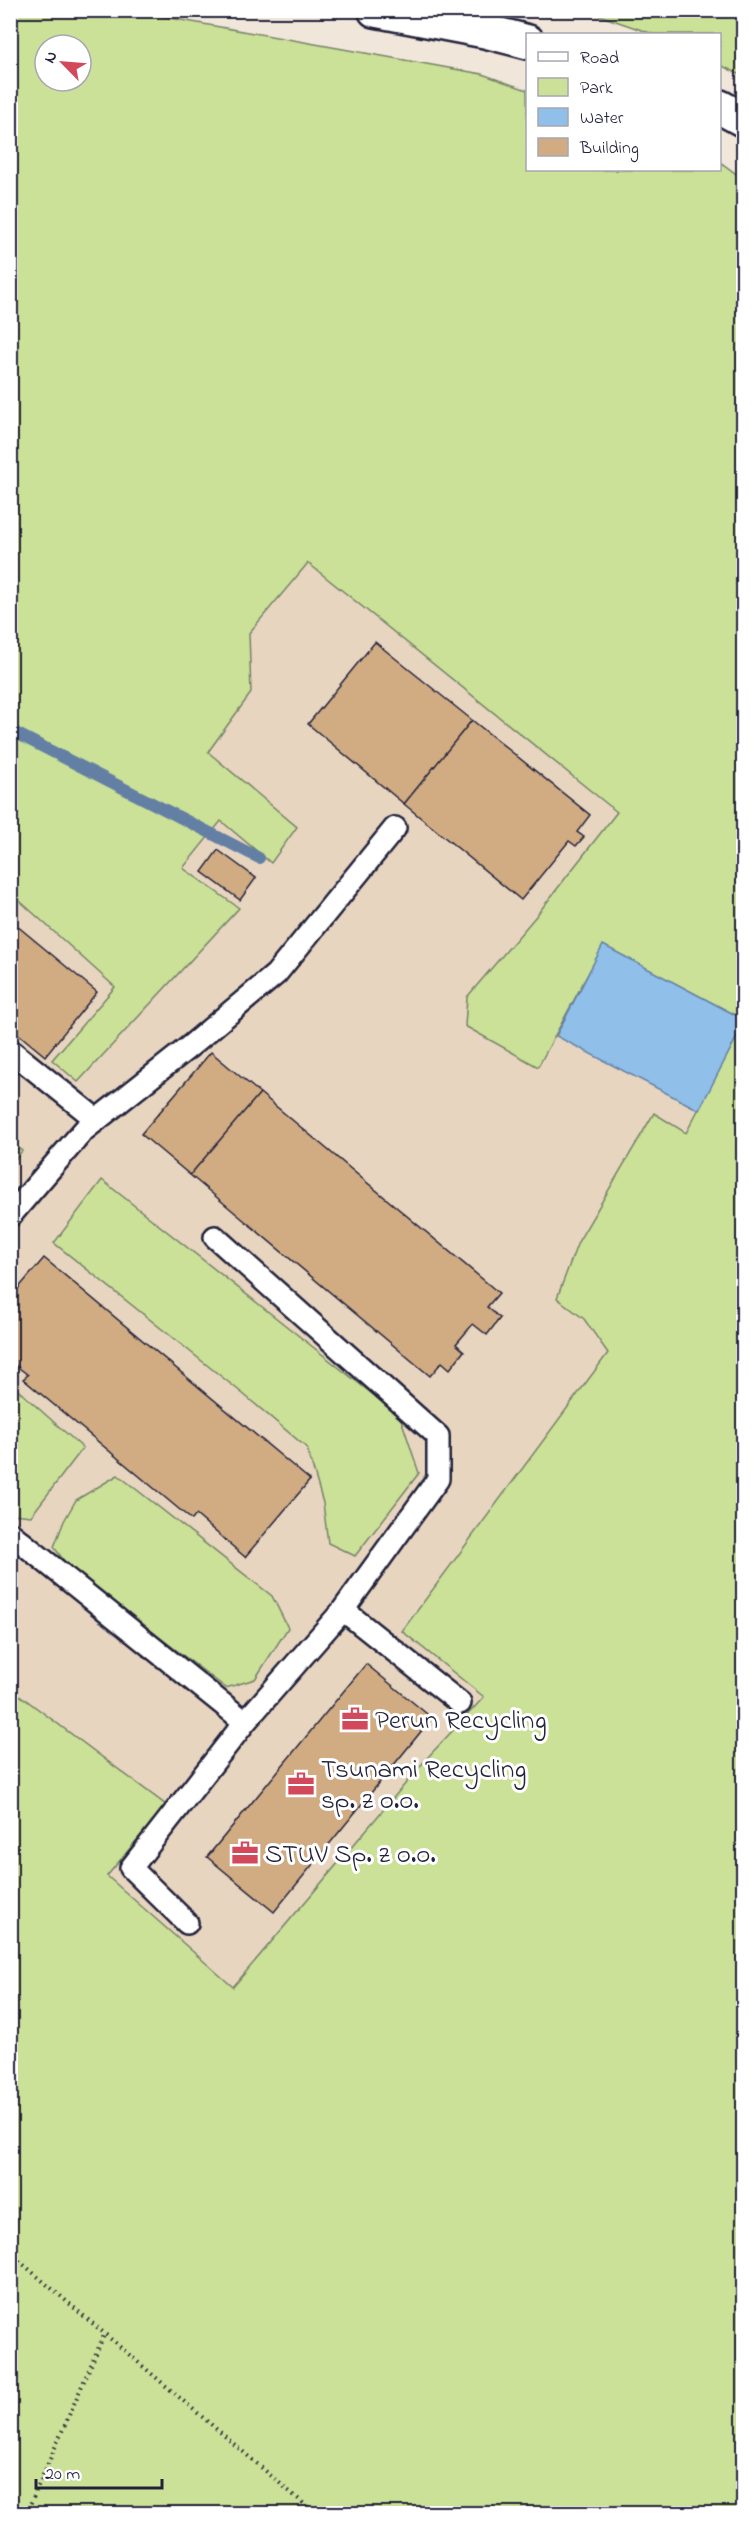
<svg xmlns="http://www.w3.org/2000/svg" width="754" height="2524" font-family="'Indie Flower',sans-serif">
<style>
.built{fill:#e7d5c0}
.green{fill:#cbe197;stroke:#768269;stroke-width:1.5;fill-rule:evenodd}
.water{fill:#90bfea;stroke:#6480a4;stroke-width:1.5}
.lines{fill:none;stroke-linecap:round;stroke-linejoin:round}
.stream{stroke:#6480a4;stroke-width:12}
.building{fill:#d1ac83;stroke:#22223b;stroke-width:1.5}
.service-casing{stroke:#22223b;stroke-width:26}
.minor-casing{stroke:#22223b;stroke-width:38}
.path{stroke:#22223b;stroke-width:4;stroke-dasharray:1.5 4.5;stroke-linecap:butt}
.service{stroke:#fff;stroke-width:21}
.minor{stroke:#fff;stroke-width:33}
.labels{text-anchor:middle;stroke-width:6;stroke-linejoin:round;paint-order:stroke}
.poi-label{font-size:27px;fill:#22223b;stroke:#fff;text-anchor:start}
</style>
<rect width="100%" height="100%" fill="#f1e6da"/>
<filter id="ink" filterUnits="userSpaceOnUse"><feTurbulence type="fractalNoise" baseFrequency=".0167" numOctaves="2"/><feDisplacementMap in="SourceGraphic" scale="12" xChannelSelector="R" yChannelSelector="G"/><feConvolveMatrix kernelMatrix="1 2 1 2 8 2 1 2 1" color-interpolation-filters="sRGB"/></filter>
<g filter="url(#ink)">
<path class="built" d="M10 372 743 433V2513L11 2210Z"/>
<path class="green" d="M10 11H131L482 74 527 90 528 170H720V162L743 179V1019L603 946 538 1067 465 1026 467 997 536 916 617 812 308 563 249 633 251 693 208 752 297 827 271 863 221 821 183 868 239 908 78 1082 52 1060 115 987 11 893ZM45 45H81V81H45Z
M587 11H743V76L720 65V34H653Z
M743 1025V2513H11L10 1688 166 1805 107 1876 233 1987 428 1757 484 1697 402 1631 608 1353 584 1319 557 1298 578 1242 654 1113 686 1133Z
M11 1140 22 1151 11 1164Z
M102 1180 400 1416 419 1473 355 1556 328 1543 323 1503 307 1448 242 1393 54 1243Z
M10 1383 83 1448 31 1516 13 1514 11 1512Z
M118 1475 272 1596 288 1628 255 1679 226 1688 70 1569 54 1547 64 1521 76 1500Z"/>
<path class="water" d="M603 945 743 1019V1025L699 1110 556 1036Z"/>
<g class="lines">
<path class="stream" d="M10 730 259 858"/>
</g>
<path class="building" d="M375 642 472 720 404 804 308 724Z
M472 720 590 815 577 832 584 837 576 846 569 841 521 900 404 804Z
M218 850 256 878 240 900 202 872Z
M10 920 97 992 45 1056 10 1027Z
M211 1052 260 1093 190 1175 141 1134Z
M260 1093 499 1293 487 1307 500 1318 487 1335 473 1324 456 1344 464 1351 450 1369 442 1362 430 1376 190 1175Z
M44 1258 310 1480 245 1557 196 1515 192 1520 23 1379 28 1375 10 1361V1298Z
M366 1664 432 1718 274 1912 207 1857Z"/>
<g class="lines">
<defs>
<path id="service" d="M10 1050 97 1120
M10 1216 84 1130 189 1047 276 974 395 828
M10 1533 245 1722
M343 1610 460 1703
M187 1923 131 1868 245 1722 343 1610 438 1479V1436L215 1237"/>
<path id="minor" d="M375 10 485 31 528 42
M720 107 744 120"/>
</defs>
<use href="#service" class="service-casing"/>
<use href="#minor" class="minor-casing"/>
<path class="path" d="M10 2253 316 2514
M26 2514 105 2333"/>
<use href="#service" class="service"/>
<use href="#minor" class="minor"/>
</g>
</g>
<defs>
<symbol id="office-bare" viewBox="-9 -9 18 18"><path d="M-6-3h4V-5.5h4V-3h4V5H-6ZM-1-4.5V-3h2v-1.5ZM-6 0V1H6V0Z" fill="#d1495b" stroke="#fff" stroke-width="2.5" paint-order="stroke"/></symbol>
</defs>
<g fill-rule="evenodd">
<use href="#office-bare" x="336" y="1700" width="38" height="38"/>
<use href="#office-bare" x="282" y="1765" width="38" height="38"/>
<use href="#office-bare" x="226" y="1834" width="38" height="38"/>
</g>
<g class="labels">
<g class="poi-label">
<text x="375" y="1728">Perun Recycling</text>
<text x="321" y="1777">Tsunami Recycling<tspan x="321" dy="31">sp. z o.o.</tspan></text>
<text x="265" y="1862">STUV Sp. z o.o.</text>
</g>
</g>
<rect width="754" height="2524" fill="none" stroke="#fff" stroke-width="36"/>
<rect x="18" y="18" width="718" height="2488" fill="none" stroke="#22223b" stroke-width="2" filter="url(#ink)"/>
<rect x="526" y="33" width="195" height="138" fill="#ffffff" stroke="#a7a7b1" stroke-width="1.5"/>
<rect x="538" y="52" width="30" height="9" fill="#ffffff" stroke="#a7a7b1" stroke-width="1.5"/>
<text x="580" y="63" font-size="18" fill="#22223b">Road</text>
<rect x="538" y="78" width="30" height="18" fill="#cbe197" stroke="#a7a7b1" stroke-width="1.5"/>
<text x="580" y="93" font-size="18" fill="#22223b">Park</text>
<rect x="538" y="108" width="30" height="18" fill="#90bfea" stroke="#a7a7b1" stroke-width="1.5"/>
<text x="580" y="123" font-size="18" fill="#22223b">Water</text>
<rect x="538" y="138" width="30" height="18" fill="#d1ac83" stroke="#a7a7b1" stroke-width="1.5"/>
<text x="580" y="153" font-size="18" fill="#22223b">Building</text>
<g transform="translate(63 63) rotate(295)"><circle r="28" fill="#ffffff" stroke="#a7a7b1" stroke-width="1.5"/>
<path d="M0-4.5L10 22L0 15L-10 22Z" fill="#d1495b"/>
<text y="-9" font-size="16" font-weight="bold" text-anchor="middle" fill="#22223b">N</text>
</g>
<path d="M36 2479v9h126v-9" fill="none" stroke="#22223b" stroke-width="3"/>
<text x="45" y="2479" font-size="18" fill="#22223b" stroke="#ffffff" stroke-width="4.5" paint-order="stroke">20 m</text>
</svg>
